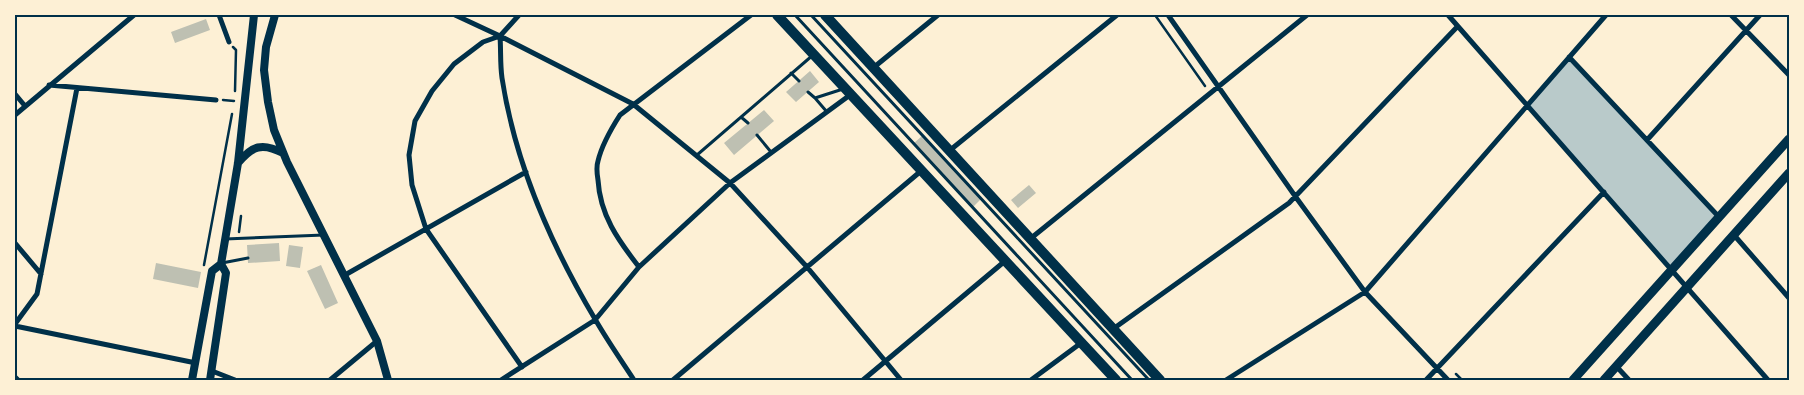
<svg xmlns="http://www.w3.org/2000/svg" width="1804" height="395" font-family="'Noto Sans',sans-serif">
<style>
.green{fill:#b9caca}
.building{fill:#bec0b2}
.lines{fill:none;stroke-linecap:round;stroke-linejoin:round}
.path{stroke:#003049;stroke-width:2.5}
.service{stroke:#003049;stroke-width:3}
.minor{stroke:#003049;stroke-width:5}
.tertiary{stroke:#003049;stroke-width:8}
.secondary{stroke:#003049;stroke-width:9}
.primary{stroke:#003049;stroke-width:10}
.neatline{fill:none;stroke:#003049;stroke-width:2}
</style>
<rect width="100%" height="100%" fill="#fdf0d5"/>
<path class="green" d="M1569 57 1719 217 1671 269 1527 105Z"/>
<path class="building" d="M206 19 210 30 175 43 171 32Z
M810 71 819 82 796 102 786 92Z
M764 110 774 121 734 155 724 143Z
M922 136 981 199 973 207 914 143Z
M1029 185 1036 193 1018 208 1011 200Z
M279 243 280 261 248 263 247 245Z
M289 245 303 247 300 268 286 266Z
M156 263 201 272 198 288 153 279Z
M321 265 338 303 325 309 307 271Z"/>
<g class="lines">
<path class="path" d="M1155 15 1205 86
M233 47 236 50 235 91
M223 100 234 101
M239 232 241 216
M204 265 232 114
M1456 374 1462 380"/>
<path class="service" d="M795 15 1132 380
M811 15 1149 380
M791 73 799 81
M808 92 815 98 843 89
M815 98 827 112
M741 117 748 123
M757 135 771 152
M697 155 813 55
M225 239 324 235
M222 263 248 258"/>
<path class="minor" d="M219 15 229 42
M455 15 500 36 633 104 730 183 807 267 901 380
M519 15 500 36 483 42 454 64 432 91 415 121 409 155 412 185 426 229 522 367
M1168 15 1295 196 1365 292 1448 380
M1448 15 1768 380
M1731 15 1789 75
M500 36C501 50 500 64 502 78 515 163 551 245 595 319 607 340 621 360 634 380
M1569 57 1719 217
M873 68 938 15
M49 85 216 100
M15 94 25 106
M15 115 134 15
M1647 140 1760 15
M949 151 1117 15
M1734 235 1789 298
M1030 239 1307 15
M15 243 41 274
M639 267C618 240 600 215 598 180 597 174 596 167 598 161 602 144 611 129 620 115L751 15
M345 275 526 172
M15 324 37 294 77 88
M15 326 196 363
M1113 329 1289 203 1457 27
M1616 366 1629 380
M212 371 235 380
M15 377 18 380
M330 380 377 341
M501 380 595 320 639 267 730 183 850 95
M673 380 921 171
M863 380 1005 261
M1031 380 1081 343
M1226 380 1365 292 1606 15
M1426 380 1604 192"/>
<path class="tertiary" d="M275 15 266 47 264 70 268 102 274 130 287 162 377 341 388 380
M238 163C252 146 262 142 283 153
M192 380 212 271 221 264
M210 380 226 273 221 264 238 163 254 15"/>
<path class="secondary" d="M1573 380 1789 139
M1604 380 1789 173"/>
<path class="primary" d="M777 15 1116 380
M825 15 1160 380"/>
</g>
<rect width="1804" height="395" fill="none" stroke="#fdf0d5" stroke-width="32"/>
<rect x="16" y="16" width="1772" height="363" class="neatline"/>
</svg>
